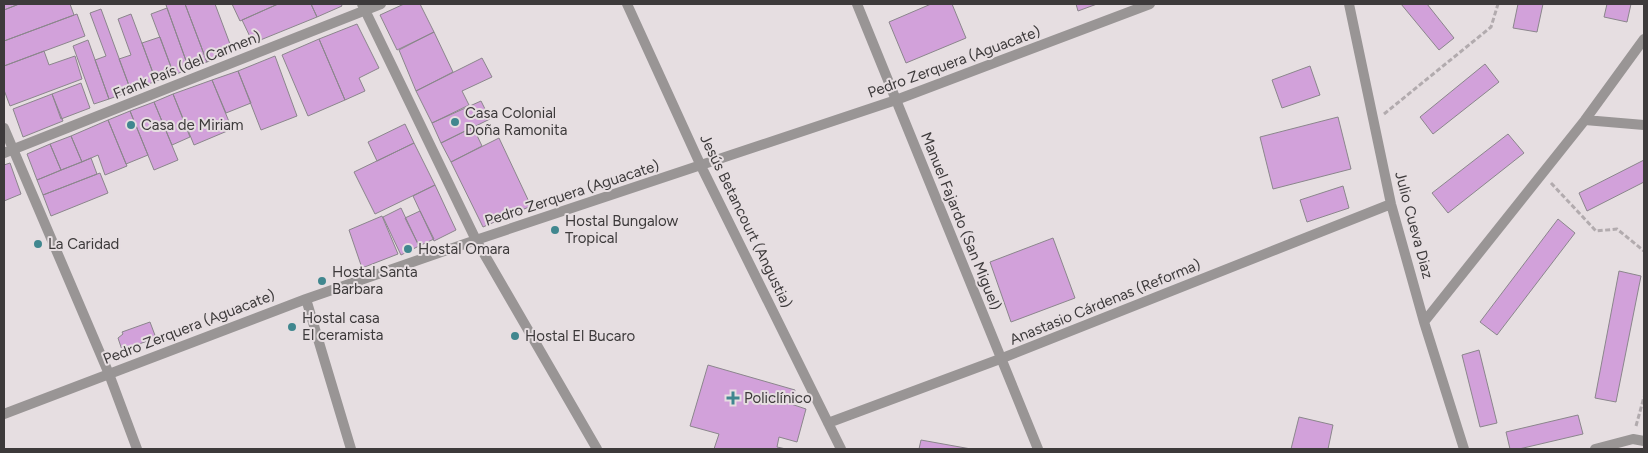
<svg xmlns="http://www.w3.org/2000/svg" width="1648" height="453" font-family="Figtree,sans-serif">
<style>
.building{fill:#d2a1da;stroke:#8b868c}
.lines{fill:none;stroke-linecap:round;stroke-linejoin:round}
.path{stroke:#b2abae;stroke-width:3;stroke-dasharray:5 2.5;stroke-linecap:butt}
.minor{stroke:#999595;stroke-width:10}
.poi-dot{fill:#40878f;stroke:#e6dee1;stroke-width:2}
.labels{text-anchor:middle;stroke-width:4;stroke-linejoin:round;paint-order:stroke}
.street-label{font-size:15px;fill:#3d3a3b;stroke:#e6dee1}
.poi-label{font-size:15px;fill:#3d3a3b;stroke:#e6dee1;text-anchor:start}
</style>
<rect width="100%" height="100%" fill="#e6dee1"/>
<path class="building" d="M4 4H19L4 10Z
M19 4H70L74 15 4 41V10Z
M169 4H185L207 62 189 69 166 5Z
M185 4H215L233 52 207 62Z
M232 4H278L240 21Z
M278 4H311L317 17 253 43 242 20Z
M311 4H341L342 6 317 17Z
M404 4H420L434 32 397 50 380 15Z
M931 4H952L966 38 906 63 889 22Z
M1076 4H1097L1078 11Z
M1401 4H1427L1454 38 1439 50Z
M1518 4H1543L1537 32 1513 28Z
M1607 4H1631L1627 22 1604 17Z
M167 8 189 69 174 75 151 14Z
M101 9 131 91 109 99 95 60 106 56 90 13Z
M77 14 85 36 4 66V41Z
M131 14 156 81 131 91 119 59 131 55 118 19Z
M357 24 379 68 359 78 365 91 345 100 319 39Z
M434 32 453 72 416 91 399 50Z
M160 37 174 75 156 81 142 43Z
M319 39 345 100 308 116 282 55Z
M88 40 109 99 94 104 73 46Z
M44 51 49 65 75 56 82 79 10 106 4 90V66Z
M275 56 297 116 261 130 238 71Z
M482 58 492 77 462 91 469 105 432 123 416 91Z
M1485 64 1499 82 1433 134 1420 117Z
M1310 66 1320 95 1282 108 1272 80Z
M238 71 251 103 226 113 212 80Z
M212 80 232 129 194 145 173 94Z
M81 83 90 108 61 119 52 94Z
M52 94 63 121 23 137 13 109Z
M173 94 190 137 172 145 154 102Z
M481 101 490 119 441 143 432 123Z
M154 102 178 160 154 170 130 111Z
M130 111 148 155 126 164 108 120Z
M1338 117 1351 169 1273 189 1260 137Z
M108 120 127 166 105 175 98 155 82 162 71 136Z
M405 124 414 143 377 161 368 142Z
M473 127 482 146 451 162 441 143Z
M1508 134 1524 153 1448 213 1432 193Z
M71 136 82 162 61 170 50 144Z
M499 138 531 206 483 227 451 162Z
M414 143 435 185 375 214 354 172Z
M50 144 61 170 37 180 27 154Z
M91 158 97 174 43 195 37 180Z
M1644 160V182L1587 211 1579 193Z
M10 163 21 194 4 201V165Z
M100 173 108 193 51 216 43 195Z
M435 185 456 230 434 241 413 196Z
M1343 186 1349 208 1307 222 1300 200Z
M401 208 419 246 401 255 383 217Z
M420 211 434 239 419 246 405 218Z
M382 216 398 254 362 268 349 230Z
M1558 219 1575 233 1497 335 1480 322Z
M1053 238 1075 298 1011 322 990 262Z
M1619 271 1641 276 1616 402 1595 398Z
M150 322 156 338 122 350 118 338 123 334 122 332Z
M1479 350 1497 423 1480 427 1462 355Z
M708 365 795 390 791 404 806 409 797 442 779 437 777 447 786 449H714L719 434 690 426Z
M1578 415 1583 434 1519 449H1510L1506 432Z
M1299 417 1333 425 1328 449H1291Z
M921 440 971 449H919Z"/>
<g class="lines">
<path class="path" d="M1384 114 1491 27 1498 4
M1551 183 1596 231 1617 229 1644 251
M1636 426 1644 397"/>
<path class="minor" d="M362 4 476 240 597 449
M627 4 701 166 841 449
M857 4 1038 449
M1349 4 1391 204 1424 322 1464 449
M1585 120 1644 125
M4 128 109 374 137 449
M4 153 381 4
M306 299 351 449
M1424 322 1585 120 1644 39
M4 414 306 299 476 240 896 100 1150 4
M828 423 1000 359 1391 204
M1595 449 1633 439 1644 441"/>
</g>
<g class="poi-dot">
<circle cx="455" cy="122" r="5"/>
<circle cx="131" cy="125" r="5"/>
<circle cx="555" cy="230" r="5"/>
<circle cx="38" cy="244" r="5"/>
<circle cx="408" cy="249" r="5"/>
<circle cx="322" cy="281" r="5"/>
<circle cx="292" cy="327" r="5"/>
<circle cx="515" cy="336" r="5"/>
<path d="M730.5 390.5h5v5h5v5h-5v5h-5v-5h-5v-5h5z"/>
</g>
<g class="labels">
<g class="street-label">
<text transform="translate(954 62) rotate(-20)" y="5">Pedro Zerquera (Aguacate)</text>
<text transform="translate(187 65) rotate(-22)" y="5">Frank País (del Carmen)</text>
<text transform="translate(572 193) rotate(-18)" y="5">Pedro Zerquera (Aguacate)</text>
<text transform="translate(746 221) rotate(64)" y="5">Jesús Betancourt (Angustia)</text>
<text transform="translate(961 221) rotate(68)" y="5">Manuel Fajardo (San Miguel)</text>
<text transform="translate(1414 225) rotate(75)" y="5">Julio Cueva Diaz</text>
<text transform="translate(1105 302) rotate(-22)" y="5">Anastasio Cárdenas (Reforma)</text>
<text transform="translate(189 327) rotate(-21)" y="5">Pedro Zerquera (Aguacate)</text>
</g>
<g class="poi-label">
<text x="465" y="118">Casa Colonial<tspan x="465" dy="17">Doña Ramonita</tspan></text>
<text x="141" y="130">Casa de Miriam</text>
<text x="565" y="226">Hostal Bungalow<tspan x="565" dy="17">Tropical</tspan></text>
<text x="48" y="249">La Caridad</text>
<text x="418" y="254">Hostal Omara</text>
<text x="332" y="277">Hostal Santa<tspan x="332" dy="17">Barbara</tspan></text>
<text x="302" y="323">Hostal casa<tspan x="302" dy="17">El ceramista</tspan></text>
<text x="525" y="341">Hostal El Bucaro</text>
<text x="744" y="403">Policlínico</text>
</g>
</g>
<rect width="1648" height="453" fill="none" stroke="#3d3a3b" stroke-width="10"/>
</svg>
